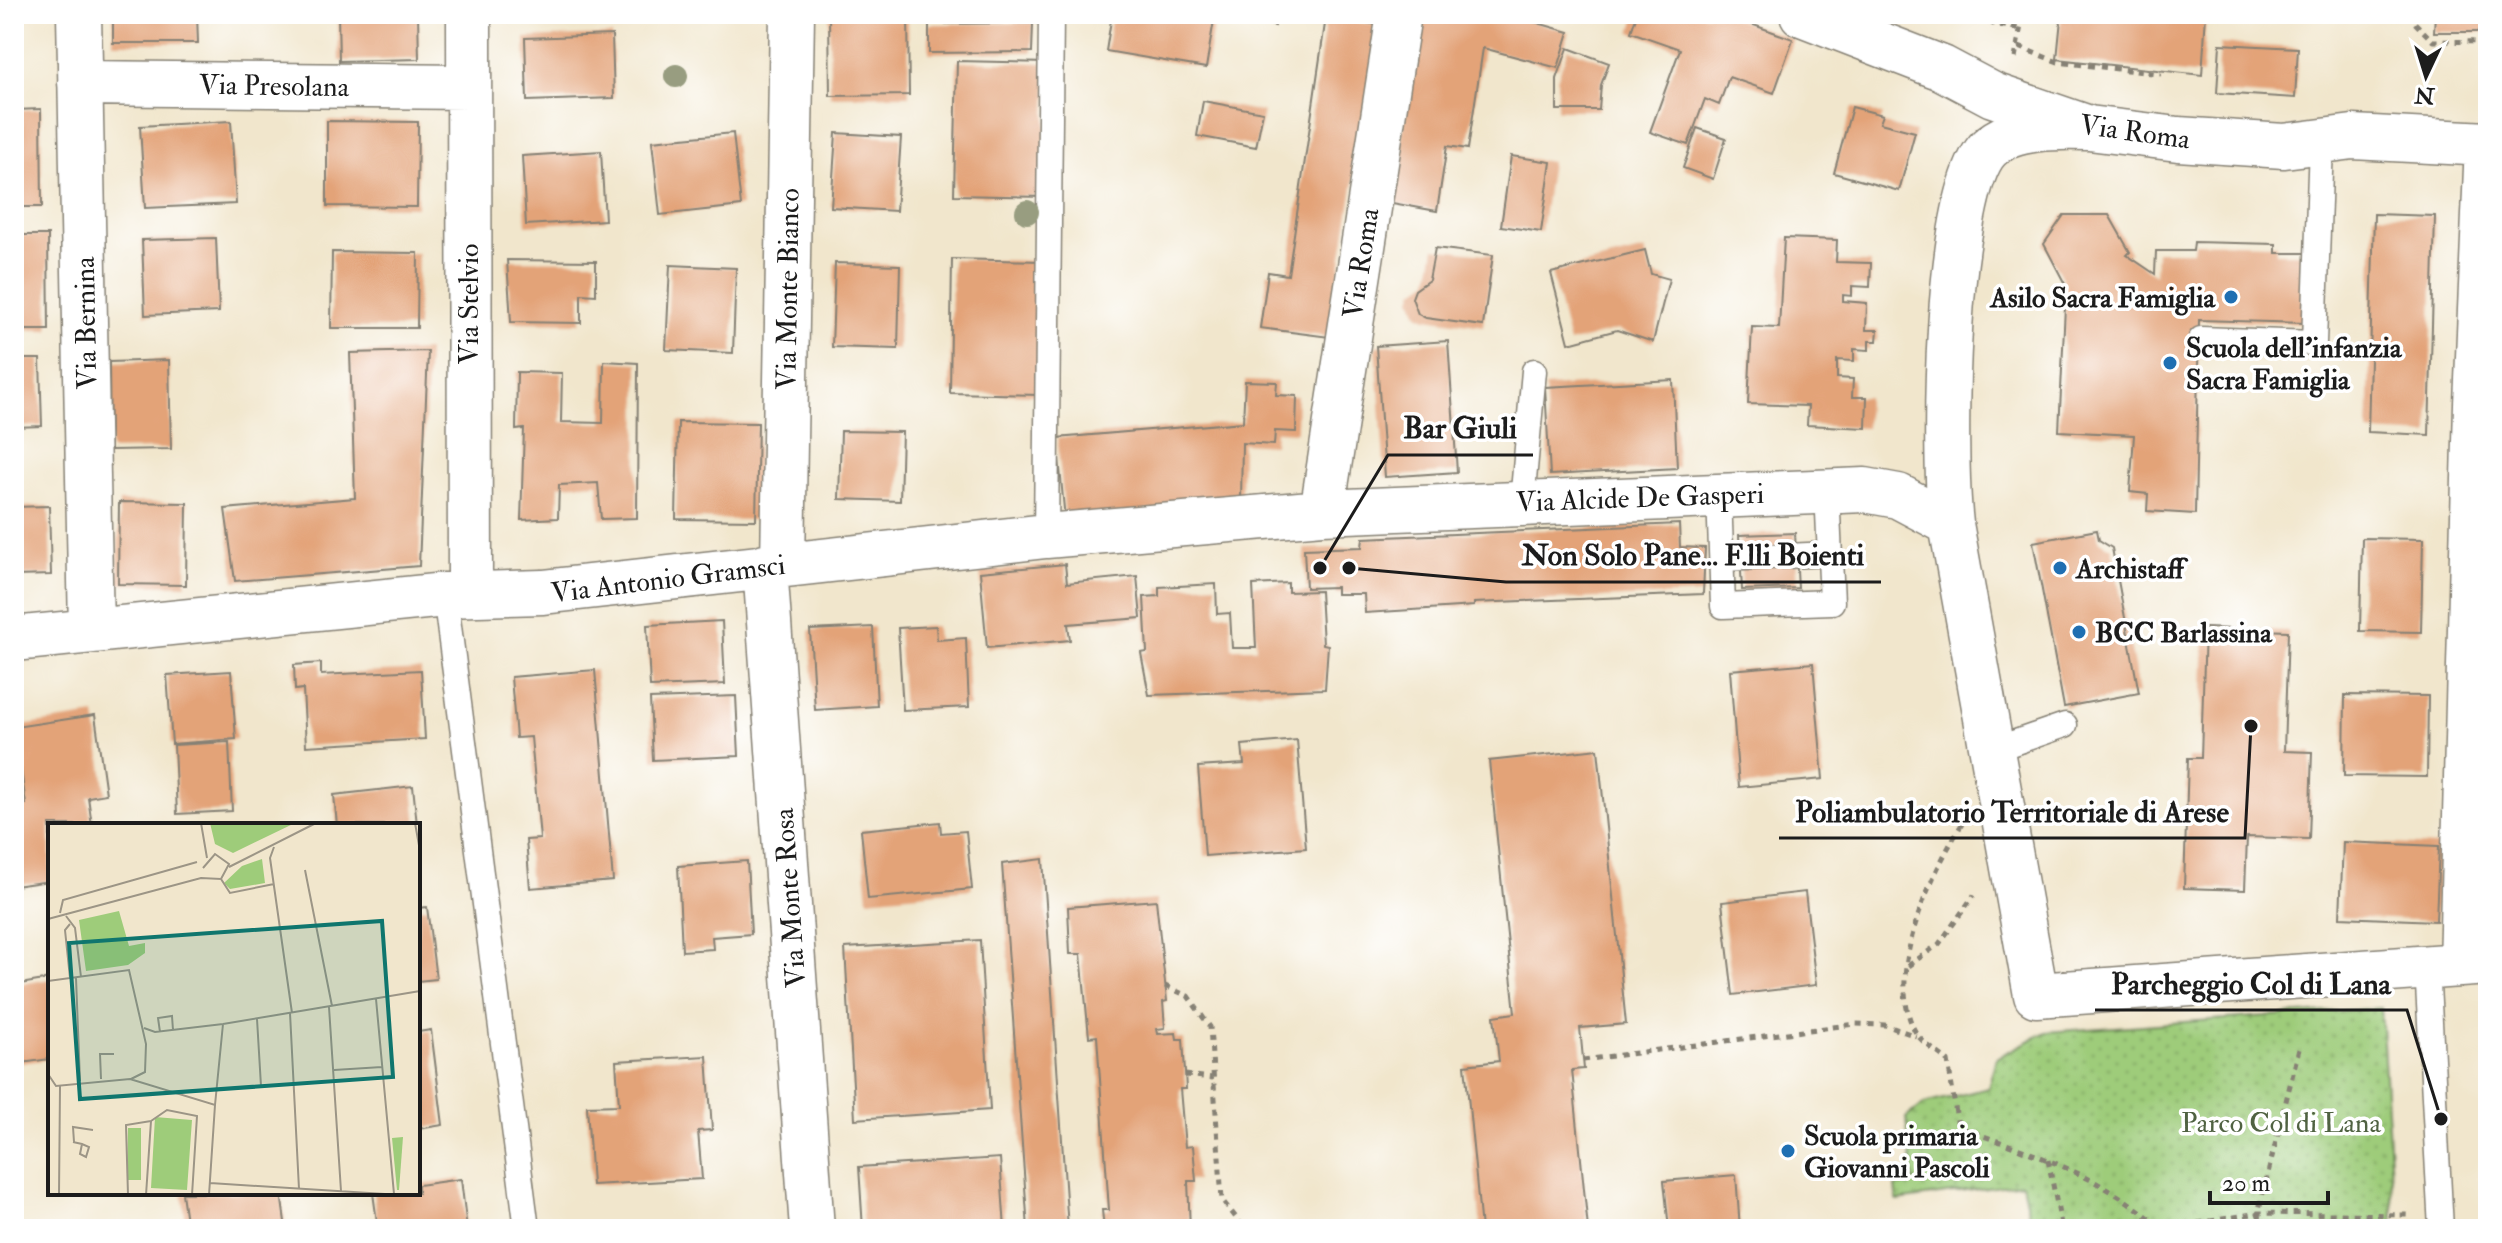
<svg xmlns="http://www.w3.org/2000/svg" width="2502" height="1243" font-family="'IM FELL Double Pica',serif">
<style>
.park{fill:url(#park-dots);stroke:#5d744b;stroke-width:2}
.building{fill:#e3a378}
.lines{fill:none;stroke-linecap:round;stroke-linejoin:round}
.service-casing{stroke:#868174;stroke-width:27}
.minor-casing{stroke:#868174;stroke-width:47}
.path{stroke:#868174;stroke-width:5;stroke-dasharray:6 6;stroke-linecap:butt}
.service{stroke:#fff;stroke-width:24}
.minor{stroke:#fff;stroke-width:44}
.tree{fill:#989d80}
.poi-dot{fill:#1f6fb2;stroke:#fff;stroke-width:3}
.labels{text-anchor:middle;stroke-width:7;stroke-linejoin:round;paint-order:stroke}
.street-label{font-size:28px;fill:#1c1c1c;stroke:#fff}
.poi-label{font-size:28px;font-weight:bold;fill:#1c1c1c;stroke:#fff;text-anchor:start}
.park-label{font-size:28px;fill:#506242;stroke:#fff}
.inset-road{fill:none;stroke:#9c9586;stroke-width:2}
.view{fill:#0f766e;fill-opacity:0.15;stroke:#0f766e;stroke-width:4}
.inset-edge{fill:none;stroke:#1c1c1c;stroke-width:4}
.leader{fill:none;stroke:#1c1c1c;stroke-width:3}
.callout-dot{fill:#1c1c1c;stroke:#fff;stroke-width:3}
.callout-label{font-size:30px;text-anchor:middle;font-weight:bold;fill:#1c1c1c;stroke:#fff;stroke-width:7;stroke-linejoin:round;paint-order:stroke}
</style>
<defs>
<pattern id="park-dots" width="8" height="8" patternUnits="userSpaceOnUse" patternTransform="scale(2)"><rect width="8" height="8" fill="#9ecc7a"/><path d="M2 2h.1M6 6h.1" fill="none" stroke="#88af69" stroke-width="1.8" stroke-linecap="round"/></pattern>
</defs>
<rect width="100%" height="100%" fill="#fff"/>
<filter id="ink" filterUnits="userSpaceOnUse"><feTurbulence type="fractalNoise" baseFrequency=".0125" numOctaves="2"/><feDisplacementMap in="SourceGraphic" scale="16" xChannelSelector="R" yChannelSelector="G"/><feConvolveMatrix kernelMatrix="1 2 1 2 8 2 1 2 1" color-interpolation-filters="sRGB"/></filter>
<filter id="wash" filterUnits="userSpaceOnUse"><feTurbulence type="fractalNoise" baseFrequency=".006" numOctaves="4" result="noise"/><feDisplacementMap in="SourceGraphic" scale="32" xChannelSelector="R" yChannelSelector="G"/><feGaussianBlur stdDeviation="1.8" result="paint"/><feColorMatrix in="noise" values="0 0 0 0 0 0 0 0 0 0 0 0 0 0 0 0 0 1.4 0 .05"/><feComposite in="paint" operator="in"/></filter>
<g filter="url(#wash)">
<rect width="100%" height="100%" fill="#f1e6cc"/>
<path class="park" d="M2381 1008 2394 1229H2032L2022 1183 1897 1201 1895 1187 1914 1184 1906 1118 1924 1104 1988 1088 1996 1058 2046 1032Z"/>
<g id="blocks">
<path class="building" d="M14 14H19L21 61H14Z
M113 14H197L198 43H113Z
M338 14H418L419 59 339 61Z
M829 14H908L909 95 830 96Z
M1112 14H1215L1206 68 1106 51Z
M1217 14H1277L1275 26Z
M1420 14H1506L1569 32 1558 68 1483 48 1468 149 1447 146 1437 211 1392 203Z
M1637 14H1723L1793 39 1774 93 1729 77 1719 105 1705 99 1688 145 1650 132 1680 49 1631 32Z
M2034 14H2206L2202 75 2057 59 2061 19Z
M2435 14H2488V32H2434Z
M1326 17 1379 25 1329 337 1260 328 1268 272 1288 275Z
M1033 23 1032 52 929 53V24Z
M612 35 614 98 527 101 525 38Z
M2220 44 2298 48 2295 98 2217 93Z
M1568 48 1609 63 1601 85 1599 110H1557V79Z
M957 61 1047 63 1045 197 954 195Z
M1203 101 1263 112 1256 147 1197 136Z
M1852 107 1883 115 1880 123 1915 132 1899 191 1834 173Z
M41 109 42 207H14V110Z
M231 121 236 204 145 208 140 126Z
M327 121 418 122 417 207 327 206Z
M1697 128 1726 138 1713 179 1683 168Z
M733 133 741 206 660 215 652 141Z
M836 133 901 137 896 211 831 207Z
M601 151 605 220 526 225 522 156Z
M1511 156 1551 162 1541 232 1501 226Z
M2374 214 2435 216 2429 435 2368 432Z
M2064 215H2109L2130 252 2127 255 2155 274 2156 251H2193L2194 242 2276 244V253H2308L2307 323 2199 320 2195 514 2147 511 2148 494 2130 492 2134 435 2059 431 2066 286 2044 244Z
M14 235H48L49 330H14Z
M216 238 219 312 145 315 142 240Z
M1784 238 1837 240 1836 262 1871 263 1870 287 1852 286V296L1843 295V301L1867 303 1866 330H1878L1877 341H1869V350L1854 349V361L1837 360V378L1853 379 1852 397H1867L1866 428 1807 425 1808 406 1748 404 1752 327 1779 328Z
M1435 248 1493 255 1483 326 1426 318 1418 314 1412 298 1415 290 1429 280Z
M1645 250 1651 274 1669 279 1653 342 1617 330 1569 343 1551 273Z
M332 252 418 253 417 328H331Z
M952 259 1043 261 1040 395 950 393Z
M507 260 596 261V295L581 294V323L511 322Z
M835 263 900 265 898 349 832 347Z
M670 265 736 268 733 353 666 350Z
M1448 341 1457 472 1385 477 1376 346Z
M428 351 419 566 235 581 225 509 355 498 350 353Z
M14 359H40L42 426 14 427Z
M169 360 171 449 110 450 109 362Z
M604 361 638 363 637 518 601 519 598 483 559 485 558 518 521 520 524 429 516 430 517 372 562 373 561 422 603 423Z
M1673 380 1677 468 1550 475 1545 387Z
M1245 381 1277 382 1276 395 1297 396 1296 432 1275 431 1274 445 1242 443 1241 501 1065 519 1057 438 1243 422Z
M678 422 758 423 756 520 676 519Z
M841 431 902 432 900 501 839 499Z
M119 502 187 503 186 585 118 584Z
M49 506 51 575 14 576V507Z
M1679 524 1680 547 1705 548 1703 594 1474 603V606L1365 613 1364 594H1336V587L1306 588 1304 549 1362 547 1363 538Z
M2097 530 2099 540 2112 548 2139 693 2064 707 2033 542Z
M1795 533 1798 588 1742 590 1739 535Z
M2362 538 2423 539 2421 632 2360 631Z
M1065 564 1067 583 1137 576 1141 618 1068 624 1070 640 987 648 980 572Z
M1288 583V592L1320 591 1323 644 1328 645 1325 689 1149 695 1141 653 1147 652 1144 597 1159 596V587L1216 584 1217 614 1230 613 1232 648H1256L1253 585Z
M722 621 725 684 650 687 647 625Z
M936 626 937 640 966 638 969 707 903 710 898 628Z
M873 627 877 706 815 710 810 630Z
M2205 628 2288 631 2284 751 2312 752 2309 839 2247 837 2245 890 2184 888 2188 758H2201Z
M321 663V675L421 670 425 739 306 746 303 689 295 690 294 665Z
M1813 663 1823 779 1739 787 1730 670Z
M595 670 613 881 530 888 526 840 540 839 531 737 516 738 511 677Z
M231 671 236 739 172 744 167 675Z
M2345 695 2428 696 2427 777 2344 776Z
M736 696 739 756 653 760 650 699Z
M95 715 106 794 88 797 92 825H50V881L14 886V805L26 804 15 727Z
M1297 740 1306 848 1205 856 1198 767 1244 764 1242 745Z
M229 742 232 811 177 814 174 745Z
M1598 749 1626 1024 1580 1028 1584 1069 1572 1070 1588 1229H1481L1465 1065 1499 1061 1494 1016 1515 1013 1489 761Z
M413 786 417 825H337L334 795Z
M940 822 941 833 966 831 972 889 868 899 861 830Z
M2343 842 2439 846 2436 921 2340 917Z
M1043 859 1068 1229H1028L1002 864Z
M747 861 751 934 712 937 713 949 682 951 678 866Z
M1805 892 1816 985 1733 995 1722 902Z
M1156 900 1167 1001 1163 1002 1165 1028 1157 1029 1158 1034 1176 1033 1177 1039H1183L1186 1089H1180L1185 1147 1193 1146 1196 1181H1188L1190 1229H1104L1102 1210H1109L1097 1036 1089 1037 1081 954H1070L1068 907Z
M427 907 436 979 418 981V908Z
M980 940 990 1110 855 1119 845 948Z
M50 979V1059L14 1064V985Z
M431 1030 443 1125 418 1129V1032Z
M707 1056 712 1130 698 1131 702 1179 592 1185 587 1106 619 1105 616 1061Z
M1000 1158 1005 1229H863L859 1167Z
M1736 1175 1740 1229H1669L1664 1181Z
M461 1179 467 1229H378L373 1193H418V1185Z
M182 1193H281L286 1229H187Z"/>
</g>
</g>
<g filter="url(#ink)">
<use href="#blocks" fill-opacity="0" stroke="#868174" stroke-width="2"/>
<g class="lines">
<defs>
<path id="service" d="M2201 339 2314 343 2321 144
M1719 495 1723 606 1832 602 1827 490
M1522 502 1534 371
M1046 536 1051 14
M1722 559 1830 554
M445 595 527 1229
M1993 750 2065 725
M2427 966 2441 1229"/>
<path id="minor" d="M79 14 91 631
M469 14 470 594
M1802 14 1942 68 1993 95 2089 128 2178 139 2284 146 2353 137 2488 144
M80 83 468 87
M2089 128C2059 127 2012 126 1989 148 1944 193 1943 456 1951 524L2036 995 2488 963
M1322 512 1399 14
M783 564 792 14
M765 566 812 1229
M14 639 445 595 543 592 1046 536 1322 512 1865 490 1898 496 1951 524
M2461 965 2476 404 2487 144"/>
</defs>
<use href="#service" class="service-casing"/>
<use href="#minor" class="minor-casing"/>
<path class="path" d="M1994 19 1993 24 2021 29
M2415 23 2433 41 2488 42
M2019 47 2058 62 2161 74
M2015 58 2023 15
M1962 824C1931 874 1883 975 1916 1033 1922 1043 1938 1052 1948 1061L1958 1127C2032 1153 2104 1176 2162 1229
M1908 966 1939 944 1974 895
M1165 986 1188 996 1210 1027 1222 1200 1245 1229
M1583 1060 1855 1024 1885 1025 1916 1036
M1185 1075 1213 1078
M2048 1160 2062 1229
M2162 1229 2258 1213 2408 1215
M2264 1229 2258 1213 2299 1049"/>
<use href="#service" class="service"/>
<use href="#minor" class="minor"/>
</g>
<g class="tree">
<circle cx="676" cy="76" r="12"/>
<circle cx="1027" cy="212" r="12"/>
</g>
</g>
<g class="poi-dot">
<circle cx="2231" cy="297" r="8"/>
<circle cx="2170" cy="363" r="8"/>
<circle cx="2060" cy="568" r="8"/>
<circle cx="2079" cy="632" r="8"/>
<circle cx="1788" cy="1151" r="8"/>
</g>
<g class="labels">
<g class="street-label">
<text transform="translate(274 85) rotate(1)" y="10">Via Presolana</text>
<text transform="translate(2135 131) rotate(8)" y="10">Via Roma</text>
<text transform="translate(1360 263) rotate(-81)" y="10">Via Roma</text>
<text transform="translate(787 289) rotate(-89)" y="10">Via Monte Bianco</text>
<text transform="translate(468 304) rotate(-90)" y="10">Via Stelvio</text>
<text transform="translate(85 323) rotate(-91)" y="10">Via Bernina</text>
<text transform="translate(1640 497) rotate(-2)" y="10">Via Alcide De Gasperi</text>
<text transform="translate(668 578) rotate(-7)" y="10">Via Antonio Gramsci</text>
<text transform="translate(789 898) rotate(-94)" y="10">Via Monte Rosa</text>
</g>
<g class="poi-label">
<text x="2215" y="307" text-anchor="end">Asilo Sacra Famiglia</text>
<text x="2186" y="357">Scuola dell'infanzia<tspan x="2186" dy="32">Sacra Famiglia</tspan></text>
<text x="2076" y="578">Archistaff</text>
<text x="2095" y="642">BCC Barlassina</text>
<text x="1804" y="1145">Scuola primaria<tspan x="1804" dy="32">Giovanni Pascoli</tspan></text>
</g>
<g class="park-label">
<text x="2281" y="1132">Parco Col di Lana</text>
</g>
</g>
<g transform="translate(48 823)">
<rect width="372" height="372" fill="#f1e6cc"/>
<path d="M355 314 351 367H349L344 315Z" fill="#9ecc7a"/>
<path d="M214 36 217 60 182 66 176 60 194 43ZM71 88 81 123 97 120V130L80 142 38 148 31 97Z" fill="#9ecc7a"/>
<path d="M162 0H247L185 30 167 21ZM107 294 144 297 139 367 103 365ZM80 305H93V357H79Z" fill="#9ecc7a"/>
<path class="inset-road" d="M153 0 159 35M367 0 372 28M226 24 222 35 244 190M181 44 268 0M257 47 284 183M173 56 182 70 226 61M12 90 15 77 149 39M18 93 27 105 33 154M0 96 153 55 173 56 181 41 167 31 155 45M22 101 17 107 22 155M28 155 32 258M0 158 81 147 98 221 97 249 83 256M328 176 346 371M281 184 293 368M242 190 251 366M209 196 213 263 229 262M96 205 107 209 175 201 372 168M112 209 110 195 124 193 125 207M286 247 334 244M0 251 8 263 82 256 167 282 175 201M53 256 52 231H66M25 319 34 321 41 324 38 334 32 331 34 321M26 319 25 304 45 307M162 360 353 372M11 372 12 263M80 372 78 302 103 298M98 372 103 298 119 287 149 293 144 372M161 372 167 282"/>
<path class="view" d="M334 98 345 254 32 276 21 120Z"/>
<rect width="372" height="372" class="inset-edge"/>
</g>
<path class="leader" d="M1320 568L1388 455H1533M1349 568L1506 582H1881M2251 726L2245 838H1779M2441 1119L2407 1010H2095"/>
<g class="callout-dot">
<circle cx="1320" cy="568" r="8"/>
<circle cx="1349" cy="568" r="8"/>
<circle cx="2251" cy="726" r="8"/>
<circle cx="2441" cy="1119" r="8"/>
</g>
<g class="callout-label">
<text x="1460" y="438">Bar Giuli</text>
<text x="1693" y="565">Non Solo Pane... F.lli Boienti</text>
<text x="2012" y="822">Poliambulatorio Territoriale di Arese</text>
<text x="2251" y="994">Parcheggio Col di Lana</text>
</g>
<rect width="2502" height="1243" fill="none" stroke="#fff" stroke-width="48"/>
<g transform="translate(2426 76) rotate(184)" stroke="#ffffff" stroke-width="6" paint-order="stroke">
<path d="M0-6L14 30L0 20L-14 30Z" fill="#1c1c1c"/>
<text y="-12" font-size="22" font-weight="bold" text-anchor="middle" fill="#1c1c1c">N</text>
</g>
<path d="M2210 1191v12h118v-12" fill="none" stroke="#1c1c1c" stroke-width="4"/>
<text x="2222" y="1191" font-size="24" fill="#1c1c1c" stroke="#ffffff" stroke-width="6" paint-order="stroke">20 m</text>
</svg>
